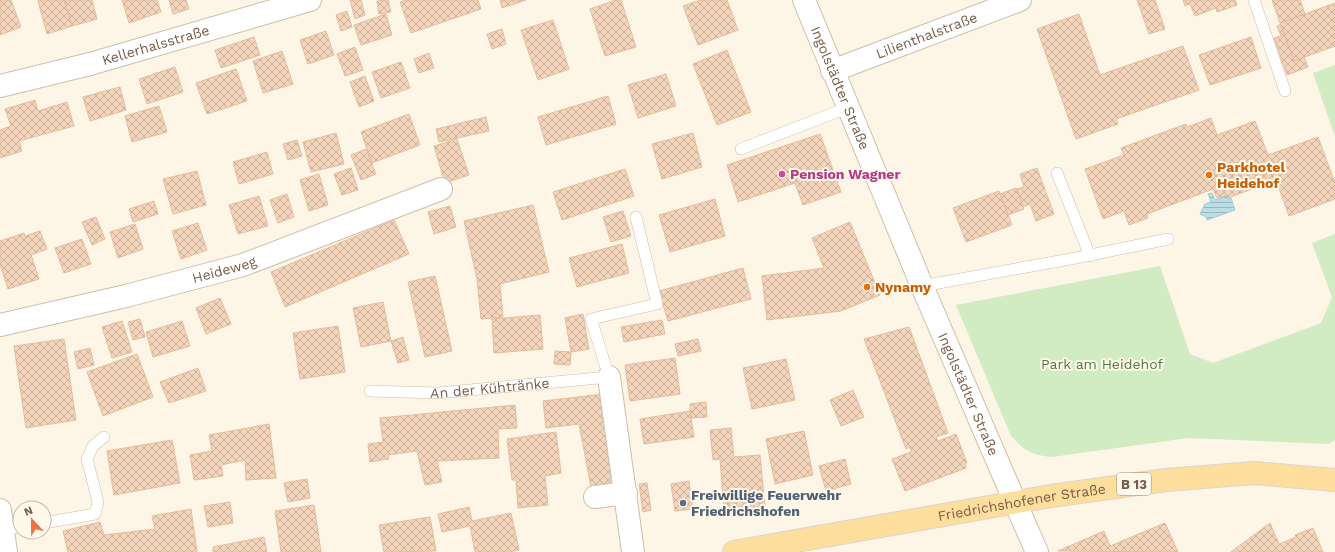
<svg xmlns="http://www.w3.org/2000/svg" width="1335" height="552" font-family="'Work Sans',sans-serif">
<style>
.park{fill:#d1ebc3}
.water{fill:url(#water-rules);stroke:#9fcdda}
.building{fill:url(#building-cross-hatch);stroke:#e6bc9c}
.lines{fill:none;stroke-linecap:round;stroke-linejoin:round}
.lane-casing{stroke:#cfbdab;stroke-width:12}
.street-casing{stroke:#cfbdab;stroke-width:24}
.secondary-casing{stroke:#d2bea8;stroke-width:24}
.primary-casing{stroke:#dcd5d0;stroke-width:24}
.lane{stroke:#fff;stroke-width:11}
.street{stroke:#fff;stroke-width:22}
.secondary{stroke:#fff;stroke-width:22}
.primary{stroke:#fdde9c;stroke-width:22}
.hotel-dot{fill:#d1479c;stroke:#fff9ec;stroke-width:1.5}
.food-dot{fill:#e8710a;stroke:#fff9ec;stroke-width:1.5}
.service-dot{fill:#5c6f8a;stroke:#fff9ec;stroke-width:1.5}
.labels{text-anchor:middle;stroke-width:4;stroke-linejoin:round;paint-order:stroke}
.shield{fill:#fff9ec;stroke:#a08b7a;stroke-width:1}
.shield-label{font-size:13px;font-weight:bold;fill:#775c49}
.street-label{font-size:14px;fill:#775c49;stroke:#fff9ec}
.food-label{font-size:14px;font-weight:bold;fill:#c56008;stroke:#fff9ec;text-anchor:start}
.hotel-label{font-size:14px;font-weight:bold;fill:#b23c85;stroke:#fff9ec;text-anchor:start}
.park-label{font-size:14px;fill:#4f7d41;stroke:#fff9ec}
.service-label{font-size:14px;font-weight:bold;fill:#4e5e75;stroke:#fff9ec;text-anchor:start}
</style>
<defs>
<pattern id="water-rules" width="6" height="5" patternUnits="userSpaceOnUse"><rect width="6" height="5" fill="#b9dee7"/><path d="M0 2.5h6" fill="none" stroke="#9bb7bd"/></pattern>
<pattern id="building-cross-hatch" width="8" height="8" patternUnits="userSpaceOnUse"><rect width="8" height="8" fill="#f3d5bc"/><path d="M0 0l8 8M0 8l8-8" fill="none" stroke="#cab09b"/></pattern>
</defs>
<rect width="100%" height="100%" fill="#fdf5e5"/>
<path class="park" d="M1335 65V137L1313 73Z
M1335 234V440L1329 444 1188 438 1052 457C1031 455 1025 451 1011 436L956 305 1160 266 1190 354 1213 363 1321 323 1332 297 1312 243Z"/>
<path class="water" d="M1212 193 1215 200 1227 196 1228 199 1231 198 1235 210 1207 220 1206 217 1200 214 1205 204 1211 202 1208 194Z"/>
<path class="building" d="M0 0H11L21 27 0 35Z
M42 0H64L72 26 47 34 38 1Z
M64 0H92L97 19 72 26Z
M122 0H157L161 12 129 23Z
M169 0H186L189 9 173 14Z
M350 0H361L365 15 355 19Z
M388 0 391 12 379 14 377 1Z
M406 0H478L481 9 411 33 400 2Z
M500 0H526L502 8Z
M616 0H621L636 47 605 56 590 9Z
M700 0H727L738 30 698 45 683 6Z
M1137 0H1155L1165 29 1149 34Z
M1183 0H1235L1237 5 1217 12 1216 8 1195 16 1190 4 1185 6Z
M1272 0H1300L1305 14 1280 23Z
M1335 3V46L1294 61 1280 23Z
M347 11 352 27 341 31 336 15Z
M386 14 392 35 361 45 354 25Z
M1079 14 1100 75 1183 46 1199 90 1116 119 1118 124 1076 139 1037 29Z
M553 20 569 69 538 80 521 30Z
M1281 24 1294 61 1304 57 1308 67 1287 75 1274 38 1281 36 1277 26Z
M502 29 506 44 492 49 487 34Z
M326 31 334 55 308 64 300 40Z
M254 37 260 55 221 68 215 50Z
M1251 37 1261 68 1210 85 1199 55Z
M355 47 363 70 345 76 337 54Z
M727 50 751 112 717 125 693 64Z
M282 51 293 84 263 93 253 61Z
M429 53 434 68 419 73 414 59Z
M401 62 410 88 381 98 372 72Z
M175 67 183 92 147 104 139 79Z
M236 69 247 101 207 114 196 83Z
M666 74 676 106 638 118 628 85Z
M365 76 374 101 359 107 350 82Z
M120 87 126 110 90 121 83 97Z
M608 96 616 124 546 145 538 117Z
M35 100 38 111 67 102 74 126 19 141 22 151 0 158V130L11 126 5 109Z
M159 106 167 132 132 142 125 116Z
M409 114 420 145 372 163 361 132Z
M486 117 489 131 439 142 436 129Z
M1211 118 1217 135 1255 121 1268 155 1318 137 1335 183V199L1289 216 1276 180 1228 198 1227 195 1217 198 1213 189 1147 214 1148 218 1129 225 1124 211 1103 219 1085 169 1124 155 1121 148 1186 124 1187 127Z
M336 133 344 164 311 172 303 142Z
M693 133 702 167 662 179 652 144Z
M820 134 841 192 803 205 795 183 738 202 727 165Z
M457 139 469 175 445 183 434 146Z
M297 140 302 156 288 160 283 144Z
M366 149 376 174 361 180 351 155Z
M267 152 273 174 239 184 233 162Z
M351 168 358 190 342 195 334 174Z
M1037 168 1054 214 1036 221 1030 204 1023 207 1017 189 1024 187 1020 174Z
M625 169 634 196 562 220 553 192Z
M197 171 206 205 173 214 163 179Z
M319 174 328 205 309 211 300 180Z
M1016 188 1024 209 1008 215 1000 194Z
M999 191 1012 225 966 242 953 208Z
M287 194 294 217 278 223 270 200Z
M259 196 268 226 238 234 229 205Z
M715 199 725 236 670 252 659 215Z
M154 201 158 214 133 222 129 209Z
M533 205 549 272 500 284 503 317 481 319 477 279 464 221Z
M450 206 456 227 434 234 428 212Z
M623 211 631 236 611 242 603 217Z
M96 217 105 239 92 245 82 222Z
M394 220 409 254 285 307 271 272Z
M850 222 880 295 841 311 767 320 762 276 824 268 812 238Z
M198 223 207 250 181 259 172 231Z
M135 224 143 249 118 258 110 232Z
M40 231 47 249 31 255 39 279 8 289 0 264V241L24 233 25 236Z
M82 239 91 264 64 273 55 248Z
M622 244 629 273 577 287 569 258Z
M743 268 751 299 668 321 659 291Z
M435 276 452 351 425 357 408 282Z
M220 298 231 324 206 334 196 308Z
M383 302 391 341 361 347 353 308Z
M583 314 589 349 571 352 565 318Z
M540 315 543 349 494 353 492 319Z
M140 319 145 337 133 340 128 322Z
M662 320 665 334 624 342 621 327Z
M122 321 132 352 112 358 102 327Z
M182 321 190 346 153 357 146 332Z
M338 326 345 372 300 379 293 333Z
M909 327 948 433 936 437 938 441 956 434 967 463H965L966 468 905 491 892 459 911 452 910 447 906 449 864 339Z
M403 337 409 360 398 363 391 341Z
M64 339 76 420 26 428 14 346Z
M698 339 701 351 678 356 675 344Z
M90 348 94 365 78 369 74 352Z
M555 351 571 352 570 365 554 364Z
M137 354 153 397 103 416 87 372Z
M675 358 680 394 630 401 625 365Z
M786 359 795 400 752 409 743 368Z
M198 368 206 391 169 403 160 382Z
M853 390 864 417 841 426 830 400Z
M604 394 621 487 592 492 579 424 546 428 543 401Z
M706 402 707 417 691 418 690 404Z
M515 405 517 428 498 429 499 458 437 461 442 482 425 485 417 451 388 455 389 459 370 462 368 444 383 442 380 418Z
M690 411 694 437 644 444 640 419Z
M269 424 276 478 246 480 245 460 221 465 223 476 194 480 190 455 212 451 209 435Z
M731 428 734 457 760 455 765 507 724 510 720 459 713 460 710 430Z
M804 431 813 475 775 484 766 439Z
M556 432 561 473 545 476 548 505 518 508 516 480H512L507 439Z
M172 440 180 483 114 495 107 451Z
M845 459 851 484 826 491 819 466Z
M307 479 310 498 288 502 284 483Z
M689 481 693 509 675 511 671 484Z
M647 483 651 510 643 512 639 484Z
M230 502 233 523 208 527 204 506Z
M314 505 321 552H281L275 511Z
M469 507 472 521 511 513 519 550 509 552H475L470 526 442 532 438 514Z
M191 509 197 552H68L63 531 100 522 104 535 155 529 152 516Z
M430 517 436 551 384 552 379 525Z
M1165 523 1178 552 1058 551 1104 531 1110 546Z
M1270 523 1279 544 1296 537 1295 535 1313 528 1323 552H1231Z
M264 537 267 552H213V547Z"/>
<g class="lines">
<defs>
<g id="lane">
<path d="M1254 0 1285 91"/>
<path d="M741 149 847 108"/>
<path d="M1057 173 1090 256"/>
<path d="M922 286 1081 257 1168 239"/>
<path id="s1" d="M370 391 437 393 609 377 591 319 657 304 636 217"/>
<path d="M44 523 95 514 98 502 87 459 93 446 104 437"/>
<path d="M3 529 20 527"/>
</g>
<g id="street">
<path id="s2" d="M832 71 1020 0"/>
<path id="s3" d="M0 86 90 64 310 0"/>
<path id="s4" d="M0 325 126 296 243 265 441 189"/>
<path d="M609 377 633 552"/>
<path d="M595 497 626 493"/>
<path d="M1015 502 1037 552"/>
<path d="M0 510 6 552"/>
</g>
<g id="secondary">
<path id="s5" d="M804 0 922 286 1015 502"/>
</g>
<g id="primary">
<path id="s6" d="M734 552 1051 496 1166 480 1254 473 1335 480"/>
</g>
</defs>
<use href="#lane" class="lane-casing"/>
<use href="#street" class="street-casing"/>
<use href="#secondary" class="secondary-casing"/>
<use href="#primary" class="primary-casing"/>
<use href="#lane" class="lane"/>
<use href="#street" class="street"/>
<use href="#secondary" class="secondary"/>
<use href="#primary" class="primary"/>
</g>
<circle class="hotel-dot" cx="782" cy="174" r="4"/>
<g class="food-dot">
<circle cx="1209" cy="175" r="4"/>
<circle cx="867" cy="287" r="4"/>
</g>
<circle class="service-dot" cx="683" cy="503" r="4"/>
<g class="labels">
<rect class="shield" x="1117" y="473" width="34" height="22" rx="3"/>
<g class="shield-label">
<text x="1134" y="489">B 13</text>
</g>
<g class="street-label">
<text dy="5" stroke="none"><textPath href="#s2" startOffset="101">Lilienthalstraße</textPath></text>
<text dy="5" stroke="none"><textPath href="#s3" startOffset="161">Kellerhalsstraße</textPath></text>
<text dy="5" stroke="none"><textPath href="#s5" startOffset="95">Ingolstädter Straße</textPath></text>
<text dy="5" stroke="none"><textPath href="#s4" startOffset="231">Heideweg</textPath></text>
<text dy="5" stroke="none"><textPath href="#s1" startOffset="120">An der Kühtränke</textPath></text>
<text dy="5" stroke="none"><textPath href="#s5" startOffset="427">Ingolstädter Straße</textPath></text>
<text dy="5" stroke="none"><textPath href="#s6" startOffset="292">Friedrichshofener Straße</textPath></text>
</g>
<g class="food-label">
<text x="1217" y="172">Parkhotel<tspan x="1217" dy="16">Heidehof</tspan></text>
<text x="875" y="292">Nynamy</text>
</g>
<g class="hotel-label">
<text x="790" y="179">Pension Wagner</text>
</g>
<g class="park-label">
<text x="1102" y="369">Park am Heidehof</text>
</g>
<g class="service-label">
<text x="691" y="500">Freiwillige Feuerwehr<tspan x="691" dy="16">Friedrichshofen</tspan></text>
</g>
</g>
<g transform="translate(32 520) rotate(338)"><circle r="19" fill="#fff9ec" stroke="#c9baab"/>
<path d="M0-3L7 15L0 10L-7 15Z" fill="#ea7447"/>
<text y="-6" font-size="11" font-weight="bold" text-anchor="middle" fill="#775c49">N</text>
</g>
</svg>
